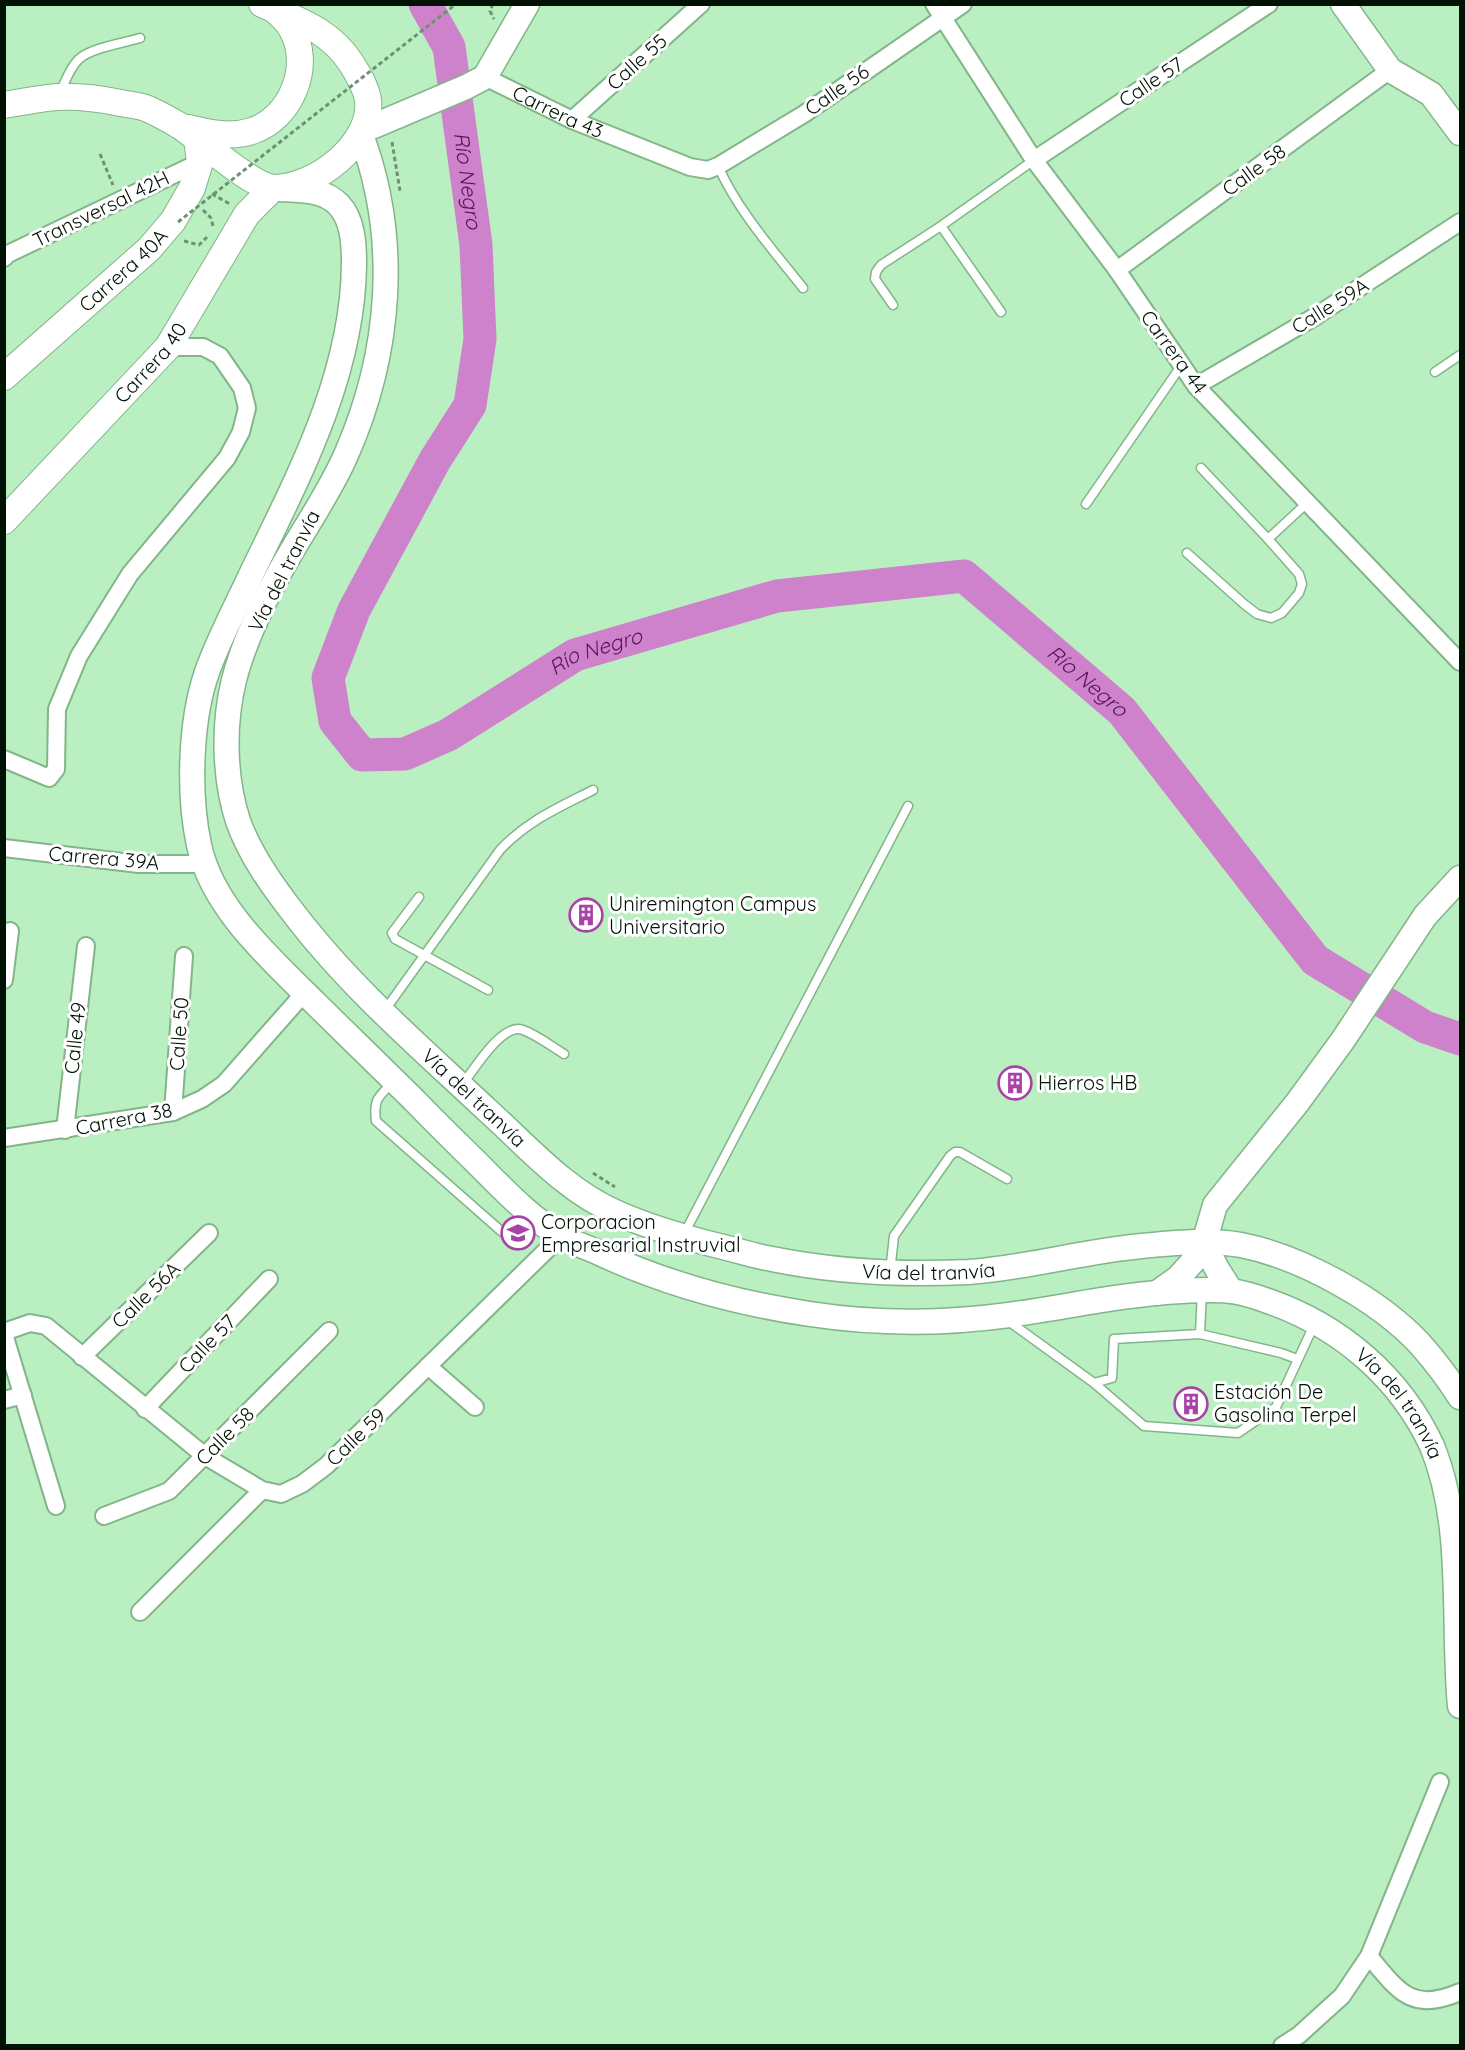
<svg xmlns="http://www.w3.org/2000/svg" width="1465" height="2050" font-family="Quicksand,sans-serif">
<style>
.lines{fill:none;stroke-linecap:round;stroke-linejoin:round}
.river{stroke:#ce82cb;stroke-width:33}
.lane-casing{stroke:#82b589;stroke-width:11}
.street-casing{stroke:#82b589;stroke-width:20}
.secondary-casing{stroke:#82b589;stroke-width:27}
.primary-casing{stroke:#82b589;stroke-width:28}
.path{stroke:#6c9272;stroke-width:3;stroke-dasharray:4.5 3;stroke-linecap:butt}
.lane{stroke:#fff;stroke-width:8}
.street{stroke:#fff;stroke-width:16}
.secondary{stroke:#fff;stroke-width:24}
.primary{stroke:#fff;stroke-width:26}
.path-bridge{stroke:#6c9272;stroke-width:3;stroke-dasharray:4.5 3;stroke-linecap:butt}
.labels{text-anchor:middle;stroke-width:6;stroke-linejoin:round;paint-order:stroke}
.street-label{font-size:20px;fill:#011104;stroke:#fff}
.poi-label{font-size:20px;fill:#011104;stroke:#fff;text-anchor:start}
.water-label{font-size:21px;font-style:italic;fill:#591458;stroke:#fff}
</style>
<rect width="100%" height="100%" fill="#baefc1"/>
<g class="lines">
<path class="river" id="s1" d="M425 4 449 47 476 245 480 339 470 405 435 460 354 610 328 678 335 721 362 755 405 754 448 735 575 655 777 596 964 576 1122 711 1315 960 1425 1027 1460 1039"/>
<defs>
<path id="lane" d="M59 94C65 83 69 69 78 60 89 48 124 43 140 38
M718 166C738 211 773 250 803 288
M941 226 1001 312
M893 305 875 279 876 272 881 265 941 226 1034 160
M1435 372 1460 355
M1201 468 1268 539
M1086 504 1181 366
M1187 553 1244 604 1257 614 1271 618 1282 613 1299 593 1302 584 1299 574 1268 539 1307 503
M419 897 392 933 395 939 488 990
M385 1010 500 850C527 821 558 808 593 790
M394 1081C379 1097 373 1098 376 1121L501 1231 513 1239H524L538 1224
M462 1085C474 1070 502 1022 523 1030 537 1035 551 1046 564 1054
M684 1234 908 806
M890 1272 894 1236 950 1156 955 1152H960L1007 1179
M1007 1320 1094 1383 1144 1426 1238 1433 1276 1407 1314 1325
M1200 1334 1202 1291
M1094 1383 1112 1378 1114 1339 1200 1334 1281 1353 1297 1359"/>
<g id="street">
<path d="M934 4 1034 160 1117 270 1196 386 1460 662"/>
<path id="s2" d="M485 77 572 120 690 167 708 170 718 166 804 114 963 4"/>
<path d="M572 120 701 4"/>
<path d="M1034 160 1269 4"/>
<path d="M4 258 8 254 200 162"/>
<path d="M1117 270 1390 70"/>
<path d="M1196 386 1316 316 1460 222"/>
<path d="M4 759 49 778 56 769 57 709 79 656 130 574 227 458 241 432 247 408 242 388 220 356 203 347H168"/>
<path d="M4 848 139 864H204"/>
<path d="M4 980 10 931"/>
<path d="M173 1112 184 956"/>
<path d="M65 1130 86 946"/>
<path d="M4 1138 173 1112 202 1099 224 1084 305 992"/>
<path d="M4 1332 30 1323 46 1326 205 1456 262 1490 281 1494 302 1484 326 1466 561 1236"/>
<path d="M4 1334 56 1506"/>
<path d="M82 1357 209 1233"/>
<path d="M428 1366 475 1407"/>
<path d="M4 1400 23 1395"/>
<path d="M145 1409 269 1279"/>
<path d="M104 1516 169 1491 329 1331"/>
<path d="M140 1612 262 1490"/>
<path d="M1369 1956C1399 1992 1412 2013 1460 1992"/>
<path d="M1282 2046 1299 2035 1342 1996 1369 1956 1440 1782"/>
</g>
<g id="secondary">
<path d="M1343 4 1390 70 1431 94 1460 133"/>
<path d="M362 131 466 87 485 77 527 4"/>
<path id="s3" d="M361 135C400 239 391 353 346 455 327 498 298 537 276 579 260 608 242 648 234 680 223 724 224 778 238 821 250 855 273 887 295 915 350 987 421 1048 487 1110 527 1146 565 1190 615 1212 648 1227 683 1237 719 1246 736 1250 754 1256 772 1259 836 1272 904 1275 969 1272 1027 1268 1084 1251 1142 1246 1174 1243 1209 1239 1241 1245 1301 1257 1378 1299 1420 1344 1435 1361 1448 1378 1460 1397"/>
<path id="s4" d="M280 189C300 190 324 189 339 205 353 220 354 244 354 264 353 378 296 481 248 581 234 611 218 641 207 672 190 721 188 794 199 845 212 908 272 960 316 1004 349 1036 381 1068 414 1100 437 1124 461 1147 485 1171 508 1194 532 1219 561 1236 571 1242 583 1246 595 1251 663 1283 735 1303 810 1314 875 1324 943 1324 1009 1315 1067 1307 1124 1294 1182 1291 1199 1290 1216 1289 1232 1291 1244 1293 1257 1297 1268 1301 1340 1326 1400 1377 1432 1446 1465 1527 1452 1620 1460 1706"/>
<path d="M1204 1243 1217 1269 1231 1291"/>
<path d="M1157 1293 1178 1278 1197 1257 1204 1243 1215 1205 1297 1103 1343 1040 1425 916 1460 878"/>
</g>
<g id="primary">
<path d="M4 105C22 102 41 98 58 97 79 96 101 99 121 103 130 105 140 105 148 109 159 114 170 120 180 126 201 140 252 187 274 188 315 188 373 144 368 100 366 87 358 74 351 63 330 30 297 20 262 4"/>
<path d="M189 128C210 133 230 138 252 131 292 118 313 64 291 28 288 22 281 16 276 11"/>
<path id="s5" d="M4 377 149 249 173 221 192 188 200 162 197 139"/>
<path id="s6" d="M4 521 168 347 247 214 273 188"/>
</g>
</defs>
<use href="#lane" class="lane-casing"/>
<use href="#street" class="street-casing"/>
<use href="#secondary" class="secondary-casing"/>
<use href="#primary" class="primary-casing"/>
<path class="path" d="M493 4 490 11 494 19
M392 142 400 191
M100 154 113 185
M212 194 230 204
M203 210 211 218 213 226
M184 241 199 245 207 237
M593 1173 615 1187"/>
<use href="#lane" class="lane"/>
<use href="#street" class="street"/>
<use href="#secondary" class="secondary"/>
<use href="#primary" class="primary"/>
<path class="path-bridge" d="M178 222 456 4"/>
</g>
<defs>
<symbol id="building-ring" viewBox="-11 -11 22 22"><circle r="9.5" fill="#fff" stroke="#a842a7" stroke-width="1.5"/><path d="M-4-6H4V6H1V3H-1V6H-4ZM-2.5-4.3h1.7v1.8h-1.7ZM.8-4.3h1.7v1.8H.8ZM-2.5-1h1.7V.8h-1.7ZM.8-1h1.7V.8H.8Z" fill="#a842a7"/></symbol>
<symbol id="school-ring" viewBox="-11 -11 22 22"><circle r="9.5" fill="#fff" stroke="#a842a7" stroke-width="1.5"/><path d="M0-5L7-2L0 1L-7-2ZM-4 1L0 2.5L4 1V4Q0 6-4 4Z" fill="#a842a7"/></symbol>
</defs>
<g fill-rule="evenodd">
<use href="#building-ring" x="567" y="896" width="38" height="38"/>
<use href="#building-ring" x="996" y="1064" width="38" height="38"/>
<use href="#school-ring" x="499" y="1214" width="38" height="38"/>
<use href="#building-ring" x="1172" y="1385" width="38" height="38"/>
</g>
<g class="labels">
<g class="street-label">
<text transform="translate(637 62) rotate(-42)" y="7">Calle 55</text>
<text transform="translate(1151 82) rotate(-34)" y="7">Calle 57</text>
<text transform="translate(837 90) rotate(-35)" y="7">Calle 56</text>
<text dy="7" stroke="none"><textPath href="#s2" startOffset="81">Carrera 43</textPath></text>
<text transform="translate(1254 170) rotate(-36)" y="7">Calle 58</text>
<text transform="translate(101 209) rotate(-26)" y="7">Transversal 42H</text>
<text dy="7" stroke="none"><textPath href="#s5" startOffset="160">Carrera 40A</textPath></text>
<text transform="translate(1330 306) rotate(-32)" y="7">Calle 59A</text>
<text transform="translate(1174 352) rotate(54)" y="7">Carrera 44</text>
<text dy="7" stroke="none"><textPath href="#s6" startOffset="216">Carrera 40</textPath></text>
<text transform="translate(284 571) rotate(-63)" y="7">Vía del tranvía</text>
<text transform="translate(104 858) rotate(5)" y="7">Carrera 39A</text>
<text transform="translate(179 1034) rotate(-86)" y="7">Calle 50</text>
<text transform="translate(75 1038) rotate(-84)" y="7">Calle 49</text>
<text dy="7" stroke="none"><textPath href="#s3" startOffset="1090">Vía del tranvía</textPath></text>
<text transform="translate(124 1119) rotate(-11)" y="7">Carrera 38</text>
<text dy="7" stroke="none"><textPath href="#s3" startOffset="1594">Vía del tranvía</textPath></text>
<text transform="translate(146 1295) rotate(-44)" y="7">Calle 56A</text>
<text transform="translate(207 1344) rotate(-46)" y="7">Calle 57</text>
<text dy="7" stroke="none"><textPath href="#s4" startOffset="2170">Vía del tranvía</textPath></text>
<text transform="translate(225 1436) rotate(-45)" y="7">Calle 58</text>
<text transform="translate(356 1437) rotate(-44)" y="7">Calle 59</text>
</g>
<g class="poi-label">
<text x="609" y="911">Uniremington Campus<tspan x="609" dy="23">Universitario</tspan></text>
<text x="1038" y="1090">Hierros HB</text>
<text x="541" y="1229">Corporacion<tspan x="541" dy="23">Empresarial Instruvial</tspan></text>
<text x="1214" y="1399">Estación De<tspan x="1214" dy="23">Gasolina Terpel</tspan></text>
</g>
<g class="water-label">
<text dy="7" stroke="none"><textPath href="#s1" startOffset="184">Río Negro</textPath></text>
<text dy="7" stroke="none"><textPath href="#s1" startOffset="1066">Río Negro</textPath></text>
<text dy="7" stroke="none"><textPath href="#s1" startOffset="1606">Río Negro</textPath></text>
</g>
</g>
<rect width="1465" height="2050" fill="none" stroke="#011104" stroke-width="12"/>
</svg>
